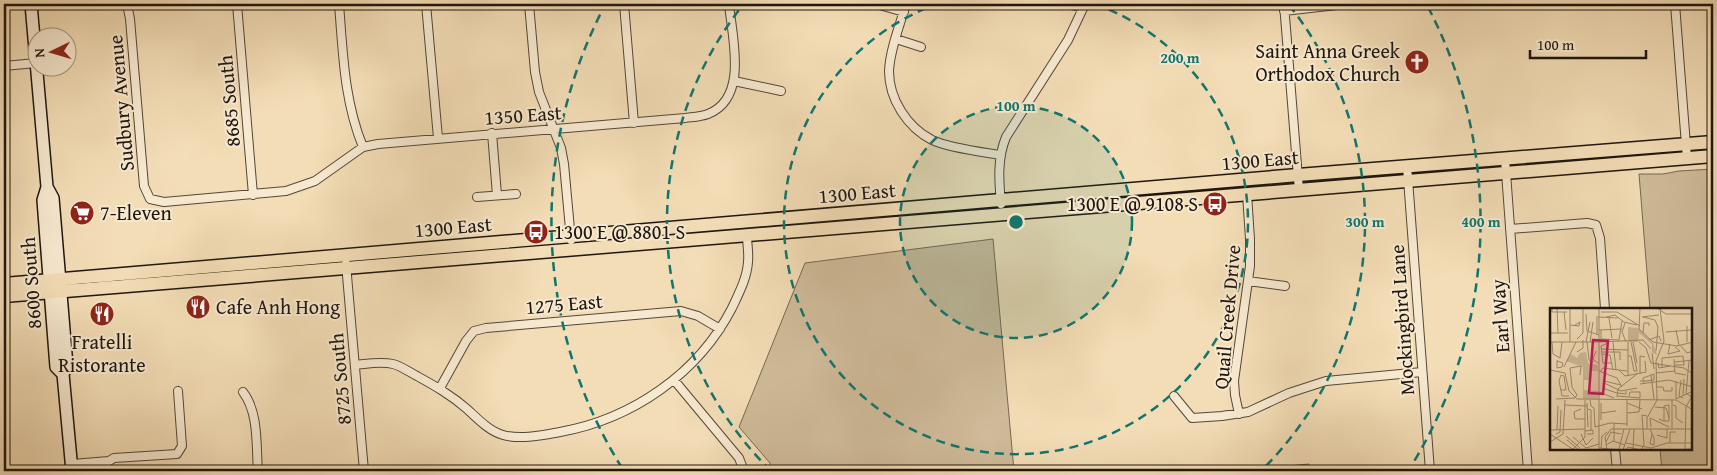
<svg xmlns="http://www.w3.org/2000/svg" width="1717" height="475" font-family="'Gentium Book Plus',serif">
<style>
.green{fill:#cfbb99;stroke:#776854}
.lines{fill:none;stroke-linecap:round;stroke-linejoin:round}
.street-casing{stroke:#544838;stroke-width:10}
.secondary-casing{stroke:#1f160e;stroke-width:14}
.primary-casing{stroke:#1f160e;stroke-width:15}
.street{stroke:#f7e9d0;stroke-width:8}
.secondary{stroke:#f7e9d0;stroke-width:11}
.primary{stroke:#f3ddb6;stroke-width:12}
.ring{fill:none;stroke:#0f766e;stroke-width:2.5;stroke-dasharray:9 6}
.labels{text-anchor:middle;stroke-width:4;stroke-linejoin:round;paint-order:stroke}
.poi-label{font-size:20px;fill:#1f160e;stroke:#f7e9d0;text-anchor:start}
.street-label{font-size:20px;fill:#1f160e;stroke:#f7e9d0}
.inset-road{fill:none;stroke:#9e8d73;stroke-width:1}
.view{fill:#c2185b;fill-opacity:0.15;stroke:#c2185b;stroke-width:2.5}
.inset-edge{fill:none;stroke:#1f160e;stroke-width:2.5}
.centre{fill:#0f766e;stroke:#f7e9d0;stroke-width:2.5}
.ring-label{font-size:15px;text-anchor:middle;font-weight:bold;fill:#0f766e;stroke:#f7e9d0;stroke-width:4;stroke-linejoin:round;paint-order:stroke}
</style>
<rect width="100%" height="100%" fill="#f3ddb6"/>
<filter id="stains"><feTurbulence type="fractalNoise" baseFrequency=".004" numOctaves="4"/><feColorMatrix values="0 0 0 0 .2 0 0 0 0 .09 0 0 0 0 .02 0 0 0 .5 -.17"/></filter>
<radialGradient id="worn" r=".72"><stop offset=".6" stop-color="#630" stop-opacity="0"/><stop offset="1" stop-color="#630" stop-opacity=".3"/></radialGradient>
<path class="green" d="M1713 169V471H1662L1660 449H1691V309H1650L1639 174H1663L1679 171Z
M993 239 1014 471H769L770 463 739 427 805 263Z
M1309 464 1310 471H1234Z"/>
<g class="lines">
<defs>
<path id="street" d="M127 4 130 19 144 186 150 199 164 202 286 191 315 181 363 147 378 144 685 118C692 117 700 117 708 114 749 98 732 37 729 4
M237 4 253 195
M339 4C343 53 344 101 363 147
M426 4 438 138
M529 4 535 72 539 92 561 148 564 164 571 240
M624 4 634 123
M876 4 904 12
M906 4C900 25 890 49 889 71 889 99 907 127 932 140 949 148 982 152 1000 155
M1068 4 1083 8
M1284 4 1299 190
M1675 4 1687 158
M1284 11 1346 4
M896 39 921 47
M4 66 36 63
M734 81 781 91
M492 133 497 195
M1505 159 1528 471
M1407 166 1430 471
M477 197 516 194
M1001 204C999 181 997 159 1006 137L1068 40 1085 4
M1510 229 1587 223 1596 225 1600 238 1605 309
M346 264 364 471
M1248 281 1285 286
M355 365C367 364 380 361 393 364 401 366 409 372 417 376 435 386 451 395 467 409 478 419 489 431 503 435 521 440 543 435 560 432 632 419 698 374 732 308 739 293 747 278 748 262 749 253 747 244 747 235
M674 380 739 458 744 471
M440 388 466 341 474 331 486 328 681 311 698 316 720 329
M243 392C259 413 256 446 258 471
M1174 396 1192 418 1222 416 1248 412 1289 393 1326 381 1422 372
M1239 414 1235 395 1234 381 1250 266V239L1247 194
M1615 449 1617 471
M72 464 109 461 114 458 177 454 182 446 178 391"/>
<path id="secondary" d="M31 4 47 187 53 198 67 366 63 374 72 471
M47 187 43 200 56 367 63 374"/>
<path id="primary" d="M4 284 1298 175 1713 142
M4 296 1713 156"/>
</defs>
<use href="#street" class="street-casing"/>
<use href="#secondary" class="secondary-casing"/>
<use href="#primary" class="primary-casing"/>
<use href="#street" class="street"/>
<use href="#secondary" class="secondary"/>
<use href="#primary" class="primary"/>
</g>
<circle cx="1016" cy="222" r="116" fill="#0f766e" fill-opacity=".12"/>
<g class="ring">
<circle cx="1016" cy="222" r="116"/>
<path d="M1095 4A232 232 0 1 1 937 4"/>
<path d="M771 471A349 349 0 0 1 743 5M1289 5A349 349 0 0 1 1261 471"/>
<path d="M622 468A465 465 0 0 1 604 7M1428 7A465 465 0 0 1 1410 468"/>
</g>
<defs>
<symbol id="church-disc" viewBox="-11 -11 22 22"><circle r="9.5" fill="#8f2418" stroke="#f7e9d0"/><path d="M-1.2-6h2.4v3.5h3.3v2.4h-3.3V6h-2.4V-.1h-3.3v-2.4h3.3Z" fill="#fff"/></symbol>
<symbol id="bus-disc" viewBox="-11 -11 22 22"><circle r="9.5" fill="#8f2418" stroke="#f7e9d0"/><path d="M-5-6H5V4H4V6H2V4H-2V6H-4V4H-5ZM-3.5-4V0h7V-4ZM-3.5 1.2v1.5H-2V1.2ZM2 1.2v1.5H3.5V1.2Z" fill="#fff"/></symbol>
<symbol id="supermarket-disc" viewBox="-11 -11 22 22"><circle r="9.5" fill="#8f2418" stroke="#f7e9d0"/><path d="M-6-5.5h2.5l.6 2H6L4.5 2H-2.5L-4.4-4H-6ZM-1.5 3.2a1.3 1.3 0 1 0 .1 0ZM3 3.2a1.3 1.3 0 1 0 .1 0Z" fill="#fff"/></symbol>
<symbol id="restaurant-disc" viewBox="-11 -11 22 22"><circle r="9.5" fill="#8f2418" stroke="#f7e9d0"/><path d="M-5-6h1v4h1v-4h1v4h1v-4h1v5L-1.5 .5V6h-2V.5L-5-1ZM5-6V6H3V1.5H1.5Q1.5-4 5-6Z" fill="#fff"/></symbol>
</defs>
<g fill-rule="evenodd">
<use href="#church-disc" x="1403" y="48" width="28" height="28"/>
<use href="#bus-disc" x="1201" y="190" width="28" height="28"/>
<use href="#supermarket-disc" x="68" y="199" width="28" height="28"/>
<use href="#bus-disc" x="522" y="218" width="28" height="28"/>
<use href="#restaurant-disc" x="184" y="293" width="28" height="28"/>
<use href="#restaurant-disc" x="88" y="300" width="28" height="28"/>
</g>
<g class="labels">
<g class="poi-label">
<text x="1400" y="58" text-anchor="end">Saint Anna Greek<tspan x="1400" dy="23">Orthodox Church</tspan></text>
<text x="1198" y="211" text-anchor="end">1300 E @ 9108 S</text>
<text x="100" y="220">7-Eleven</text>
<text x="554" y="239">1300 E @ 8801 S</text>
<text x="216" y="314">Cafe Anh Hong</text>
<text x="102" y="349" text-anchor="middle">Fratelli<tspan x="102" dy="23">Ristorante</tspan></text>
</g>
<g class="street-label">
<text transform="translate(229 101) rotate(-95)" y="7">8685 South</text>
<text transform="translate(121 103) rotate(-95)" y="7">Sudbury Avenue</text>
<text transform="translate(523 115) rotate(-4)" y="7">1350 East</text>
<text transform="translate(1260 160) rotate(-5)" y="7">1300 East</text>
<text transform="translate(857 193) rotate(-5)" y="7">1300 East</text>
<text transform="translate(453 227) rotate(-5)" y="7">1300 East</text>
<text transform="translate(31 283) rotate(-94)" y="7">8600 South</text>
<text transform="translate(564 304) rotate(-5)" y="7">1275 East</text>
<text transform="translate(1500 316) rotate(-94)" y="7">Earl Way</text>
<text transform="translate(1227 317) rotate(-85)" y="7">Quail Creek Drive</text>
<text transform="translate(1402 320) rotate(-94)" y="7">Mockingbird Lane</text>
<text transform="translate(340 379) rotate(-95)" y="7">8725 South</text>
</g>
</g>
<g transform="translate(1550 308)">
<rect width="142" height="142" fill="#f3ddb6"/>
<path d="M78 19 88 20 103 35 107 47 102 44V36L89 25 88 34H78ZM36 44 38 55 48 57V63H40V72H34V82L48 83V91H33V59L16 53 21 46 27 50 30 45Z" fill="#cfbb99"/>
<path class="inset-road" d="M2 0V4H17M7 0 8 25M90 0 89 21 103 34 127 38 143 34M107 0 116 6H143M14 4 16 22M51 4H67L90 18M36 6 37 23 49 27M48 9 68 10M56 9 65 7 74 14 87 17M92 9 109 7M93 9 105 12 108 19 106 43M59 10 62 30M75 15 72 24 76 34M20 17 29 18 30 14 25 17M49 22 72 21M51 22V31L69 32 72 13M126 22 129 37M116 24 141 22M0 25H18M93 25 94 15H99V18M47 27V8M27 31 33 25V0M99 32 109 28 111 33M0 34H49M2 34 3 46 10 50 12 34M20 34V0M36 34 40 14M37 34 39 51 41 55 44 53M40 34 43 14M49 34 93 32 101 41M63 34 66 62M83 34 87 55M89 34 96 40 101 55 134 60 143 66M137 34V18M58 35 51 38 53 55H62M120 36 118 46 130 43 125 39M130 37 137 45 143 43M51 41 78 42M46 43 43 51 49 56M27 44 33 40V32M52 44H70V52M102 45 104 61M52 46 60 47 63 62M78 48H81L84 63H87L81 34M124 51 125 65 136 67M7 53 13 55 12 59 7 60V53L8 52M139 53 136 85 143 90M125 54 143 52M108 55 109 60 120 58M14 59 26 34M20 60 22 79 27 87 25 90M20 60 31 58 30 67M112 60V50L133 48 134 57H125M0 62 15 65 19 83 27 91 126 92 143 102M69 62 75 68 96 64 95 53M49 63 67 70 72 79M50 64 53 60 77 63M106 65 125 63M90 66V48L95 49M101 67 104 91M78 68V34M131 72 129 88 133 90M54 73 55 81 67 85 76 86V83M54 73 71 77M90 73H96L104 72V66L93 70V71L94 73V76M126 73V91L143 83M54 75 71 83 87 80M90 76 119 72 143 79M107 79H113L114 83H122V79M11 82H16L14 68 11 67 9 73 12 88H19M49 84 64 90M133 87 134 71M67 88 90 90V84H80L79 88M67 89 68 81 87 66M6 91 25 90M40 92 41 98 44 100 45 119 60 115 77 116M77 92V118M107 92 106 53 114 33 110 0M37 95 38 119M77 95 92 101M15 97 37 98M123 97 126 98V110L133 115M105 99 116 100 119 110M31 101 24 104 25 111H35M38 101 41 102V122M51 105 66 103M77 105 89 104 90 92M109 111 113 113H119V97L114 98V113M51 112V95M64 115V133M101 119 100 110 119 119M97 121V110L107 92M100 121 104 130V137L100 136 102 126M122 121V92M0 122 35 121M7 122 8 98M35 123 43 122V126H37M0 126 24 142M6 126 10 124 11 102M31 126 36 137 43 130M107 127 117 130V121M16 128 30 140M23 129 36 140 49 136M17 132 29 142M0 134 13 126 15 92M56 134 61 124 71 126M76 135 101 140 117 135H143M120 135V124H126M56 137 63 133 75 137M49 140 72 142M51 140 52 128 57 124M23 141 35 129V92M69 141 74 121M49 142V0M57 142 55 129 61 121H143M73 142 80 121M76 142 78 139 91 142M83 142 84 121M91 142 94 137 92 107 97 108M125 142 143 141M135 142 136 99 143 86"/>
<path class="view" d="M43 32 58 33 53 86 39 85Z"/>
<rect width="142" height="142" class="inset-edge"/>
</g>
<circle cx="1016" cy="222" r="8" class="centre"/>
<g class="ring-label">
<text x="1180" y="63">200 m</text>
<text x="1016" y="111">100 m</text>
<text x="1365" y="227">300 m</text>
<text x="1481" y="227">400 m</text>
</g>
<rect width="1717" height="475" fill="none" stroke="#f3ddb6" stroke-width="20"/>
<rect x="5" y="5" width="1707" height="465" fill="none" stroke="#1f160e" stroke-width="2.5"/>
<rect x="10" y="10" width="1697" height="455" fill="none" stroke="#1f160e"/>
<g transform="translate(52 52) rotate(265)"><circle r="24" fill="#f7e9d0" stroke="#a19582"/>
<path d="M0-4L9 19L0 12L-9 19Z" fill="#8f2418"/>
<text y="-8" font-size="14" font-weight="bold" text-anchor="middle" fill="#1f160e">N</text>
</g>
<path d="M1530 50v8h116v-8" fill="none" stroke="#1f160e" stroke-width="2.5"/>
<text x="1537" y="50" font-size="15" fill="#1f160e" stroke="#f7e9d0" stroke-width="4" paint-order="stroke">100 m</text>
<rect width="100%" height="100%" filter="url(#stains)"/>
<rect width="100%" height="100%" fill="url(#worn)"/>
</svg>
